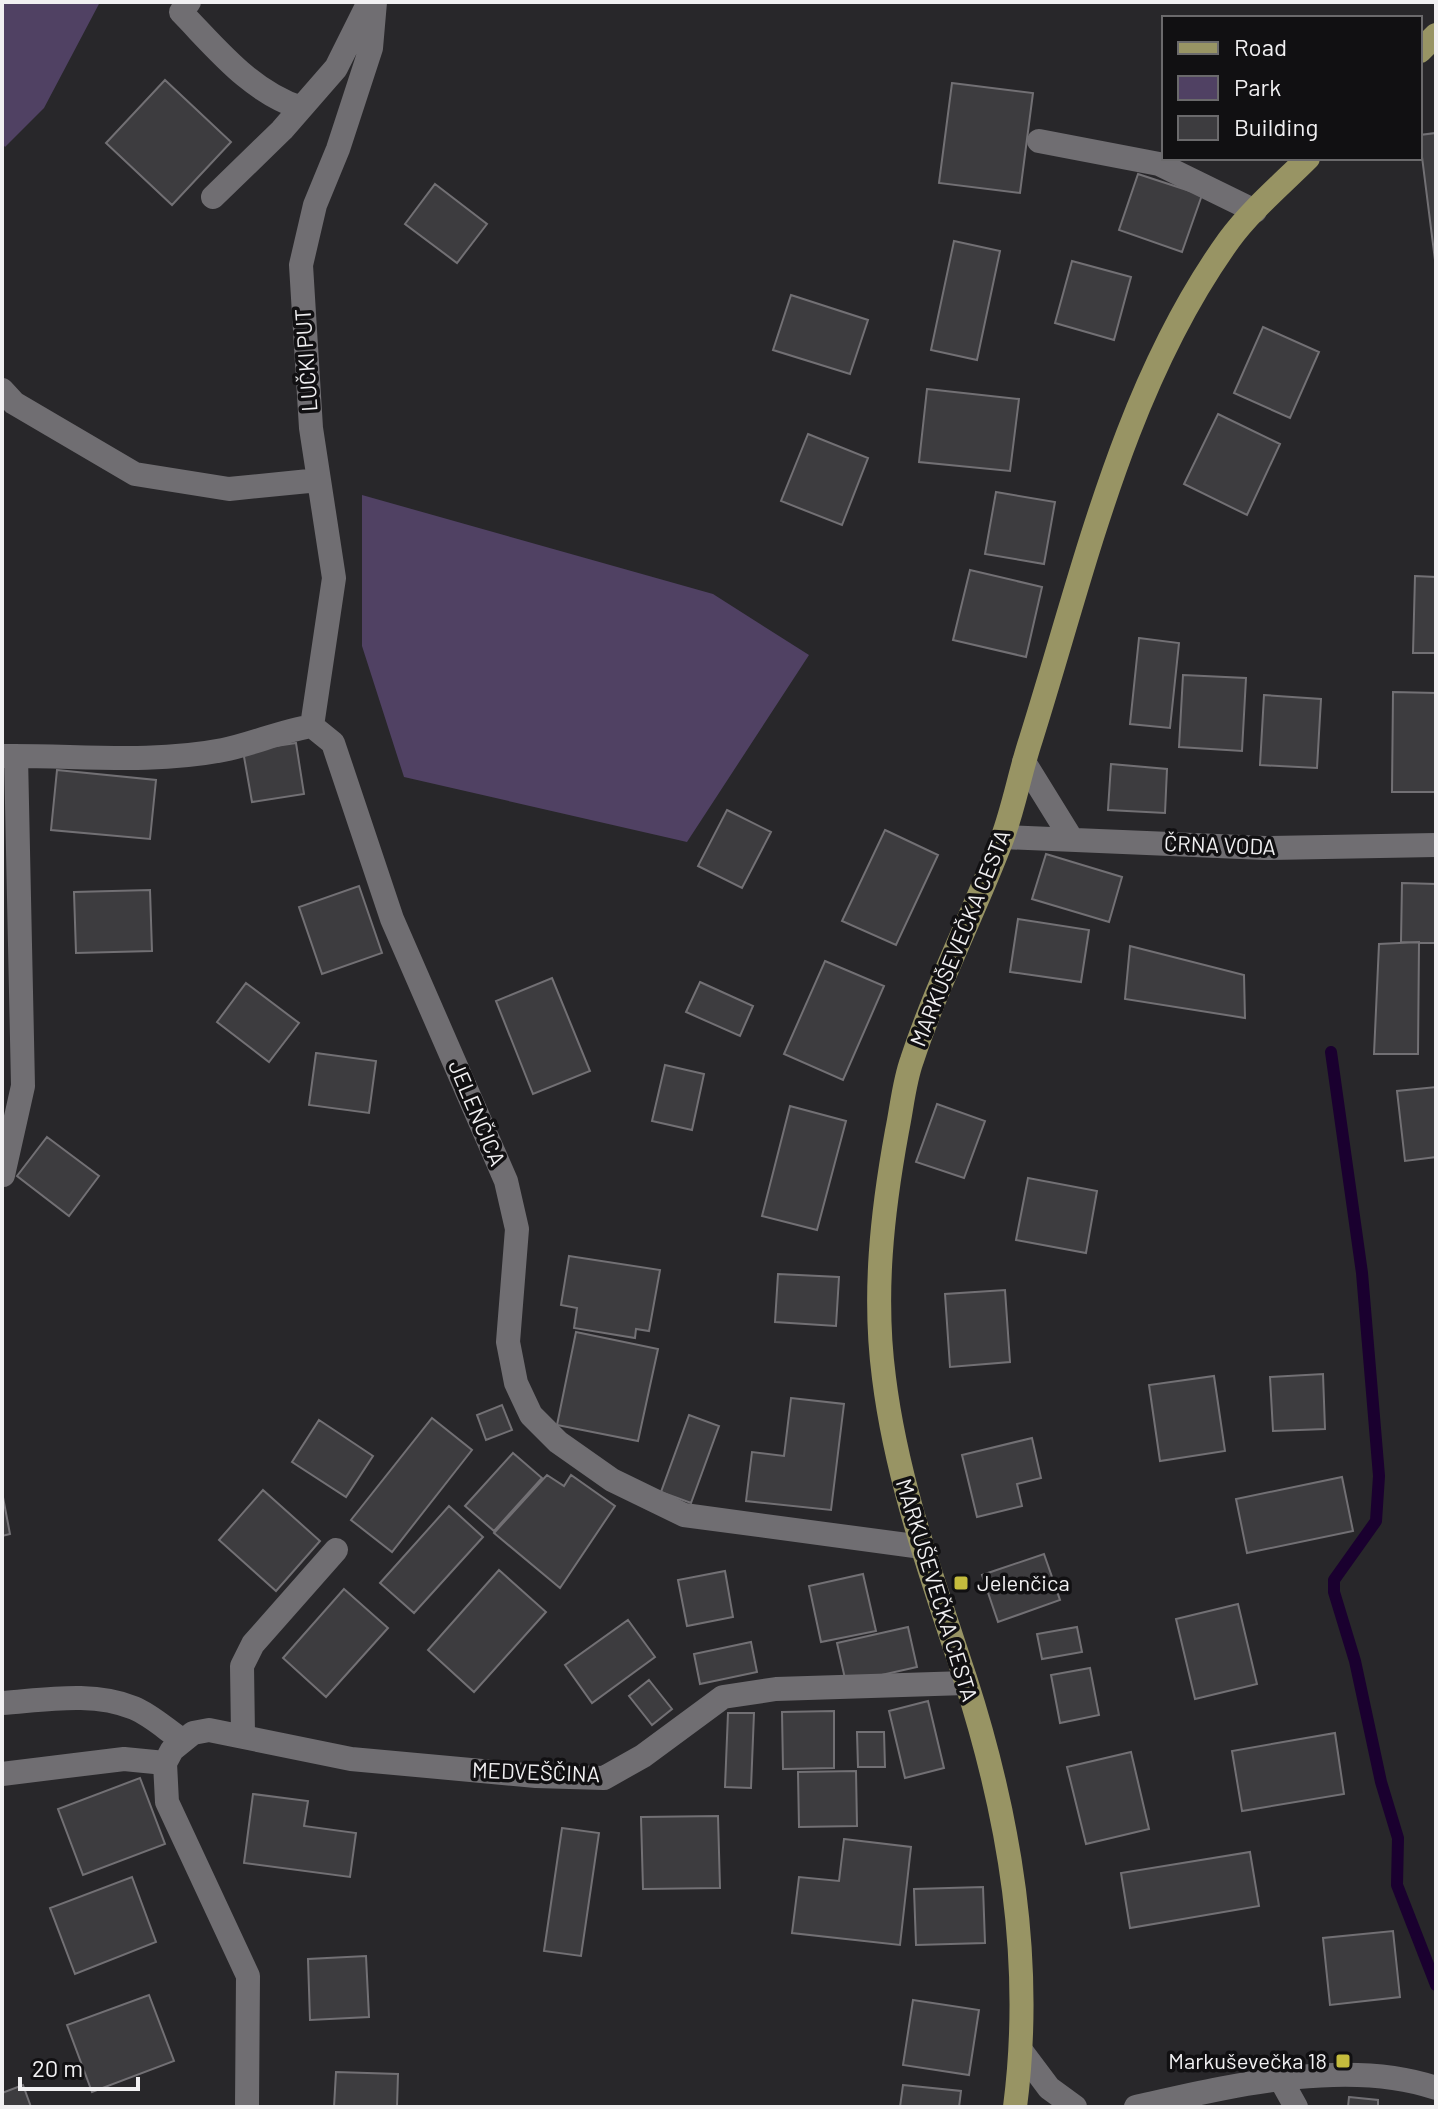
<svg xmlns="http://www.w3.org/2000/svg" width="1438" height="2109" font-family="Barlow,sans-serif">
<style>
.green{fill:#504163}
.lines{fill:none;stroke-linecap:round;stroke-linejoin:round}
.stream{stroke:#1a002f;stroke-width:12}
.building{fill:#3d3c3f;stroke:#727074;stroke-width:2}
.minor{stroke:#706e72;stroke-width:24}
.major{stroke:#989464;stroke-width:24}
.poi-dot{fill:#c5bc3d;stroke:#111012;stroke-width:3}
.labels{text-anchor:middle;stroke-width:7;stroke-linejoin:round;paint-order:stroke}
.street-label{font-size:22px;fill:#f1f0f2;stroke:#111012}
.poi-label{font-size:22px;fill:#f1f0f2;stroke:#111012;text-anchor:start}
</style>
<rect width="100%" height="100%" fill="#28272a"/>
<path class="green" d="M2 2H100L44 108 5 147 2 143Z
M362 495 713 594 809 655 687 842 404 777 362 646Z"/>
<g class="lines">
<path class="stream" d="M1331 1052 1362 1273 1379 1476 1376 1521 1334 1580V1592L1355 1661 1381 1782 1398 1838 1397 1885 1436 1985"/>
</g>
<path class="building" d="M165 80 231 142 172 205 106 143Z
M952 83 1033 93 1020 193 939 183Z
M1436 133V268L1420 141V135Z
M1138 174 1202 195 1182 252 1119 230Z
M435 184 487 224 457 263 405 224Z
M954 241 1000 251 977 360 931 350Z
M1072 261 1131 277 1114 340 1055 323Z
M791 295 868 320 850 374 773 350Z
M1263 327 1319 352 1290 418 1234 393Z
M927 389 1019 399 1010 471 919 462Z
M1218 414 1280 444 1247 515 1184 484Z
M808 434 868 458 842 525 781 501Z
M996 492 1055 502 1044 564 985 554Z
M970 570 1042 587 1026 657 953 640Z
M1415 576 1436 577V653H1413Z
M1139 638 1179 643 1170 728 1130 724Z
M1183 675 1246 678 1242 751 1179 747Z
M1393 692 1436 693V792H1392Z
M1264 695 1321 699 1317 768 1260 765Z
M296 743 304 794 252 802 243 751Z
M1111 764 1167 769 1165 813 1108 810Z
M57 770 156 780 150 839 51 830Z
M727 810 771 832 742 888 698 866Z
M885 830 938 855 896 945 842 921Z
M1046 854 1122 877 1109 922 1032 899Z
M1402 883 1436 884V943L1401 942Z
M359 886 382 953 322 974 299 907Z
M150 890 152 951 76 953 74 892Z
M1018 919 1089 930 1081 982 1010 972Z
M1419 942 1418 1054H1374L1379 944Z
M1130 946 1244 975 1245 1018 1125 999Z
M825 961 884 986 843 1080 784 1054Z
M552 978 590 1071 533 1094 496 1001Z
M700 982 753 1006 740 1036 686 1012Z
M246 983 299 1023 269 1062 217 1022Z
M316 1053 376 1061 369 1113 309 1105Z
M665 1065 704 1074 692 1130 652 1121Z
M1436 1087V1157L1405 1161 1397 1091Z
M937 1104 985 1121 964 1178 916 1162Z
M790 1106 846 1121 817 1230 762 1216Z
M47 1137 99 1176 69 1216 17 1176Z
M1028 1178 1097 1191 1086 1253 1016 1240Z
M569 1256 660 1270 649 1331 636 1329 635 1338 574 1328 577 1308 561 1305Z
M778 1274 839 1277 836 1326 775 1322Z
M1005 1290 1010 1362 950 1367 945 1294Z
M576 1332 658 1349 638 1441 557 1425Z
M1323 1374 1325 1429 1273 1431 1270 1377Z
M1214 1376 1225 1451 1160 1461 1149 1385Z
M791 1398 844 1404 831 1510 746 1501 752 1452 784 1456Z
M502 1405 512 1430 486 1440 477 1415Z
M689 1415 719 1426 691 1503 661 1492Z
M432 1418 472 1450 392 1552 351 1520Z
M319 1420 373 1456 346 1497 292 1462Z
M1032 1438 1041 1478 1017 1484 1022 1506 977 1517 962 1455Z
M513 1453 542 1478 494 1531 465 1506Z
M547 1475 564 1486 571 1475 615 1506 560 1588 494 1533Z
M1342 1477 1353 1531 1247 1553 1236 1499Z
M263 1490 320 1541 276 1591 219 1540Z
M2 1492 10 1534 2 1536Z
M449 1506 483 1537 414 1613 380 1583Z
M1044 1554 1060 1600 998 1622 982 1575Z
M499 1570 546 1612 474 1692 428 1650Z
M725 1571 733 1617 687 1626 678 1580Z
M863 1574 876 1631 821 1642 809 1586Z
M344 1589 388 1628 326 1697 283 1658Z
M1238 1604 1257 1684 1195 1699 1176 1619Z
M628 1620 655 1657 592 1703 565 1665Z
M908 1627 917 1667 846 1683 837 1643Z
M1077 1627 1082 1652 1042 1659 1037 1634Z
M751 1642 757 1672 700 1684 694 1654Z
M1090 1668 1099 1715 1060 1723 1051 1675Z
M649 1680 672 1709 652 1725 629 1696Z
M928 1701 944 1768 905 1778 889 1711Z
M834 1711V1768L783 1769 782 1712Z
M728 1713H754L751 1788 725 1787Z
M857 1732H884L885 1767H858Z
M1335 1733 1344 1794 1242 1811 1232 1751Z
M1131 1752 1149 1829 1086 1844 1067 1767Z
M856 1771 857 1826 799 1827 798 1772Z
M140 1778 165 1844 83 1875 58 1809Z
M253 1794 308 1801 304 1826 356 1833 350 1877 244 1863Z
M718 1816 720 1888 643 1889 641 1817Z
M562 1828 599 1833 581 1956 544 1951Z
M844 1839 911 1847 900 1945 792 1933 799 1877 839 1881Z
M1250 1852 1259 1906 1130 1928 1121 1873Z
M132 1877 156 1942 75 1974 50 1908Z
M983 1887 985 1943 916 1945 914 1889Z
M1393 1931 1400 1997 1330 2005 1323 1938Z
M366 1956 369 2017 310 2020 308 1959Z
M149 1995 174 2061 92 2092 67 2025Z
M913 2000 979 2010 969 2075 903 2065Z
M336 2072 398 2074 397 2107H334Z
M23 2085 31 2107H2V2093Z
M903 2085 961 2091 959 2107H900Z
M1349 2097 1378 2100V2107H1348Z"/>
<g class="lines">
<path class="minor" d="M189 2 181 12C218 50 250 91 301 108
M1039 141 1159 164 1255 211
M213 197 282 130 336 68 369 2
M2 390 14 403 135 474 229 489 319 480
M312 726 334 578 311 428 301 265 315 205 338 149 371 48 375 2
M2 756C76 755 150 764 223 750 253 744 281 731 312 726L333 743 392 919 506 1181 517 1229 508 1342 516 1383 531 1415 558 1442 612 1480 684 1515 922 1547
M1024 762 1071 838
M1003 837 1265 848 1436 845
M3 1175 23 1086 16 756
M2 1703C45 1700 93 1691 134 1708 151 1715 167 1730 182 1740
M243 1734 242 1666 253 1644 336 1550
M2 1774 124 1759 165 1763
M1022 2052 1049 2088 1075 2107
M1281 2080 1296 2107
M247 2107 248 1976 167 1802 165 1763 172 1750 193 1733 209 1730 351 1759 536 1776 604 1778 643 1756 723 1697 776 1689 966 1683
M1136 2107C1226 2087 1346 2057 1436 2088"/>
<path class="major" d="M1420 51 1436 35
M1015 2107C1034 1961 1010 1818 965 1678 933 1580 897 1482 884 1378 873 1295 882 1213 897 1131 902 1107 904 1082 912 1060 937 984 974 913 1002 839 1014 807 1020 772 1031 739 1084 571 1124 386 1229 240 1251 210 1282 184 1308 158"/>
</g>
<g class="poi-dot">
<rect x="953" y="1575" width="16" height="16" rx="4"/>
<rect x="1335" y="2053" width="16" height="16" rx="4"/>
</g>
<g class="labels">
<g class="street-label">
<text transform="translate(306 360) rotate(-94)" y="8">LUČKI PUT</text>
<text transform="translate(1220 845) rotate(2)" y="8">ČRNA VODA</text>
<text transform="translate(960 938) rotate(-68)" y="8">MARKUŠEVEČKA CESTA</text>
<text transform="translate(477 1113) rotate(67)" y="8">JELENČICA</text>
<text transform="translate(937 1590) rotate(73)" y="8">MARKUŠEVEČKA CESTA</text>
<text transform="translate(536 1772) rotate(2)" y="8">MEDVEŠČINA</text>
</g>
<g class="poi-label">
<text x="977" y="1591">Jelenčica</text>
<text x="1327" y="2069" text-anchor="end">Markuševečka 18</text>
</g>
</g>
<rect width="1438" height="2109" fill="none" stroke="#f1f0f2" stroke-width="8"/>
<rect x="1162" y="16" width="260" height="144" fill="#111012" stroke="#6b6a6c" stroke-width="2"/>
<rect x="1178" y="42" width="40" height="12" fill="#989464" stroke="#6b6a6c" stroke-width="2"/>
<text x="1234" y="56" font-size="24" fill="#f1f0f2">Road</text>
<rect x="1178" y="76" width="40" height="24" fill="#504163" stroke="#6b6a6c" stroke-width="2"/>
<text x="1234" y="96" font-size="24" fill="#f1f0f2">Park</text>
<rect x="1178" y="116" width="40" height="24" fill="#3d3c3f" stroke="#6b6a6c" stroke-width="2"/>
<text x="1234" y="136" font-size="24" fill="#f1f0f2">Building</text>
<path d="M20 2077v12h118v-12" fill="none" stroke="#f1f0f2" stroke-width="4"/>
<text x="32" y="2077" font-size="24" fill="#f1f0f2" stroke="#111012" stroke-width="6" paint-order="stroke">20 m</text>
</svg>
